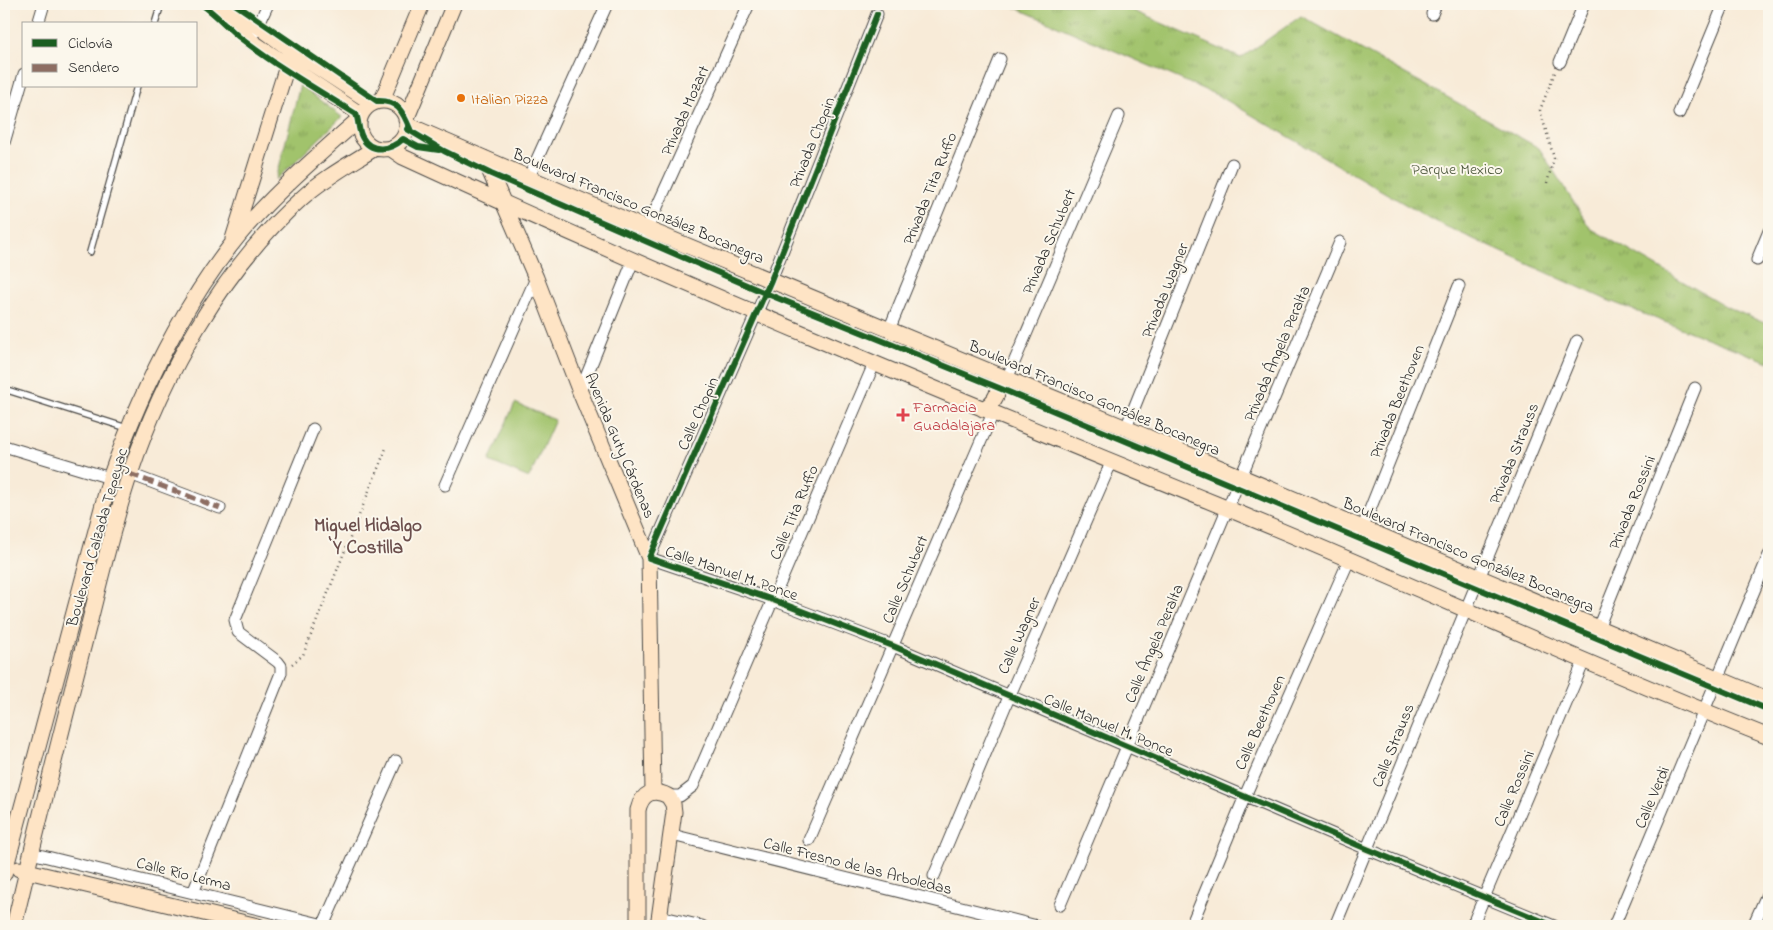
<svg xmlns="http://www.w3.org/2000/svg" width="1773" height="930" font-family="'Indie Flower',sans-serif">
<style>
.grass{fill:url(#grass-tufts);stroke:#66774c}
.garden{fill:#a1c36c;stroke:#66774c}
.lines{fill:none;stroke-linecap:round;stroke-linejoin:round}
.lane-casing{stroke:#4a4845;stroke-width:8}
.street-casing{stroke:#4a4845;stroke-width:13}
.secondary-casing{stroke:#4a4845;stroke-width:17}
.path{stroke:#4a4845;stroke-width:2.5;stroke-dasharray:1 4;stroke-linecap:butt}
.lane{stroke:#fff;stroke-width:5.5}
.street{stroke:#fff;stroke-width:11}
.secondary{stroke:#fee4c5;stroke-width:15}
.quiet{stroke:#8d6e63;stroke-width:5;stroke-dasharray:10 5;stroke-linecap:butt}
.cycleway-casing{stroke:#fbf7ec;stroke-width:9}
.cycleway{stroke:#1b5e20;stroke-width:6}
.food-dot{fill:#e8710a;stroke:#fbf7ec;stroke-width:2}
.health-dot{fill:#e0444e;stroke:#fbf7ec;stroke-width:2}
.labels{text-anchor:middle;stroke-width:4;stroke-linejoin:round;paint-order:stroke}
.food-label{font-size:16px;fill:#c56008;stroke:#fbf7ec;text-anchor:start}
.street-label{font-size:16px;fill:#2b2b2b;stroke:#fbf7ec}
.park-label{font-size:16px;fill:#4e593e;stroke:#fbf7ec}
.health-label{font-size:16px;fill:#be3a42;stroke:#fbf7ec;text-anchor:start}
.quarter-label{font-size:19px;font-weight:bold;fill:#6c4f4d;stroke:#fbf7ec}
</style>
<defs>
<pattern id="grass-tufts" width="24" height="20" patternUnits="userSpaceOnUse" patternTransform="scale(1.25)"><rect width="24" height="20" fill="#a1c36c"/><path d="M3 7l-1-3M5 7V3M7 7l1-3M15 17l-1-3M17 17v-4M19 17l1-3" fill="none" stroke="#839f59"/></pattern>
</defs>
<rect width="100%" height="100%" fill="#fbf7ec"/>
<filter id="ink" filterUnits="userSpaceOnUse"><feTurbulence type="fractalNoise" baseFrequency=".02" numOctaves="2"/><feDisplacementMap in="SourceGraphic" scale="10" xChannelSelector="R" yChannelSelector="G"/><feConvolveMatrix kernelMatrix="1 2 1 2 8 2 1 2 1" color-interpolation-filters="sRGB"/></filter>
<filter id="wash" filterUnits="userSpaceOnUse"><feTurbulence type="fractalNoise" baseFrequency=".0096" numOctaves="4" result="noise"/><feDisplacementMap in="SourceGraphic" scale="20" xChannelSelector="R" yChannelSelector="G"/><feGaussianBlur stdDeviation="1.12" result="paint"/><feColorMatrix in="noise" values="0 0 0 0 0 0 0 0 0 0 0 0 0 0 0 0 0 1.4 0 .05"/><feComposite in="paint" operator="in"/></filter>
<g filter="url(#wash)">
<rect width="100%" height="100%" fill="#f8ebd8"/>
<path class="grass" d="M1007 4H1118L1241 58 1301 16 1539 148 1590 228 1727 307 1769 325V362L1607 300 1434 221 1219 96Z
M300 85 342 117 276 180Z"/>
<path class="garden" d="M515 403 555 420 529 478 489 461Z"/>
</g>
<g filter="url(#ink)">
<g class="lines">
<defs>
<path id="lane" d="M155 24 161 4
M90 252 137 86
M4 389 127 428"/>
<path id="street" d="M877 14 771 280 649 558 773 600 893 646 1367 849 1554 926
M1432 14 1436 4
M38 24 44 4
M255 32 268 4
M1560 62 1584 4
M1679 113 1724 4
M4 143 24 74
M529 177 607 4
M647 229 749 4
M1757 260 1769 231
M889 330 1000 59
M1007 379 1119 116
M580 392 633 261
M1126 428 1232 164
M4 446 110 478
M130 474 220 508
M445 485 536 278
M1363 527 1459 286
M1598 628 1695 388
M668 796H680L693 786 874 364
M672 835 1037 926
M809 840 993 413
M31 853 328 926
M934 876 1009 697 1111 463
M193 893 281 673V666L278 662 238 632 235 620 313 429
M1060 905 1340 242
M659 916 702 926
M323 926 396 761
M1191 926 1245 796 1349 560
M1335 926 1577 341
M1472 926 1584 661
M1614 926 1769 555
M1753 926 1769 890"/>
<path id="secondary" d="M214 4 225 12 251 41 360 114
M229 13 258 26 291 50 372 103
M382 100 422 4
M359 125a24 24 0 1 1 48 0a24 24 0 1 1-48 0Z
M406 120 454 4
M408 125 647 229 1126 428 1769 700
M390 148 403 157C674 282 950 396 1226 508 1408 582 1586 665 1769 737
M484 158 536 278 580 392 649 558 653 792
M233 239 287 66
M983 409C997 401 1000 391 998 376
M19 869 258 926
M4 874 110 478C143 384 196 276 266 205 295 175 327 147 358 120
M14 926C35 835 58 745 81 655 97 595 110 533 130 474 163 375 223 268 302 198 324 178 350 164 375 148
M638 926V810C642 793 653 788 668 796L673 804 674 812 658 926"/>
</defs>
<use href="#lane" class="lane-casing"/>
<use href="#street" class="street-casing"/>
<use href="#secondary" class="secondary-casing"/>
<path class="path" d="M1547 183 1554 158 1540 110 1555 72
M292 664 303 655 387 446"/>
<use href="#lane" class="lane"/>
<use href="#street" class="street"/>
<use href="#secondary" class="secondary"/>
<path class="quiet" d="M130 474 220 508"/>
<defs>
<path id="cycleway" d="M201 4C216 14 226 26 239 37 276 66 316 89 356 114 359 121 358 130 362 137 371 154 391 150 403 139L418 147 439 150
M235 4 377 101C398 100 403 112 410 129
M877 14 771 280 649 558 773 600 893 646 1367 849 1554 926
M407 129 444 151 491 174 765 293 999 388 1769 710"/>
</defs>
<use href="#cycleway" class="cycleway-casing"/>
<use href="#cycleway" class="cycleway"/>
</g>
</g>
<circle class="food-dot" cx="461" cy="98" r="5"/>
<path class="health-dot" d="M900.5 407.5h5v5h5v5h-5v5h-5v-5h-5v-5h5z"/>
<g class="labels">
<g class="food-label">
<text x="471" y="104">Italian Pizza</text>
</g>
<g class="street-label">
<text transform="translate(684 110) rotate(-66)" y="6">Privada Mozart</text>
<text transform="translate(811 142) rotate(-68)" y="6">Privada Chopin</text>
<text transform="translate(929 188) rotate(-68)" y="6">Privada Tita Ruffo</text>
<text transform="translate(639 205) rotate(23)" y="6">Boulevard Francisco González Bocanegra</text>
<text transform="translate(1048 241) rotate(-67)" y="6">Privada Schubert</text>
<text transform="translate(1164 290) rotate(-68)" y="6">Privada Wagner</text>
<text transform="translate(1276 353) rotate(-67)" y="6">Privada Ángela Peralta</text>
<text transform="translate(1095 397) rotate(23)" y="6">Boulevard Francisco González Bocanegra</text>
<text transform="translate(1396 401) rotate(-68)" y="6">Privada Beethoven</text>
<text transform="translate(697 413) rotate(-66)" y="6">Calle Chopin</text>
<text transform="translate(621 445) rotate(67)" y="6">Avenida Guty Cárdenas</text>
<text transform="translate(1513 453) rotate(-68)" y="6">Privada Strauss</text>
<text transform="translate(1631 502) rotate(-68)" y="6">Privada Rossini</text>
<text transform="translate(793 512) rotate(-67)" y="6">Calle Tita Ruffo</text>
<text transform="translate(96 537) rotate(-74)" y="6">Boulevard Calzada Tepeyac</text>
<text transform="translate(1469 554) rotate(23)" y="6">Boulevard Francisco González Bocanegra</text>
<text transform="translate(732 572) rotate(19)" y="6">Calle Manuel M. Ponce</text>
<text transform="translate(904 579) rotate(-67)" y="6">Calle Schubert</text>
<text transform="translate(1018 635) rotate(-66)" y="6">Calle Wagner</text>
<text transform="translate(1153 643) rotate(-67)" y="6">Calle Ángela Peralta</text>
<text transform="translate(1259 722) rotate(-66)" y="6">Calle Beethoven</text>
<text transform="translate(1109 724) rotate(23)" y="6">Calle Manuel M. Ponce</text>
<text transform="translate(1392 745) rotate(-68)" y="6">Calle Strauss</text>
<text transform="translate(1513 788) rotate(-67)" y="6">Calle Rossini</text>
<text transform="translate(1651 797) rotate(-67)" y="6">Calle Verdi</text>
<text transform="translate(858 865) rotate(14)" y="6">Calle Fresno de las Arboledas</text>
<text transform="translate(184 873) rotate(14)" y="6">Calle Río Lerma</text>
</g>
<g class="park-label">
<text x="1457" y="174">Parque Mexico</text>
</g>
<g class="health-label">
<text x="913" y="412">Farmacia<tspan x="913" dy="18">Guadalajara</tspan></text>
</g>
<g class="quarter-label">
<text x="368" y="531">Miguel Hidalgo<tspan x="368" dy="22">Y Costilla</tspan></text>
</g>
</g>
<rect width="1773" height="930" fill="none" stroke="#fbf7ec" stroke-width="20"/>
<rect x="22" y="22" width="175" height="65" fill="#fbf7ec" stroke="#a8a59f"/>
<rect x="32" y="39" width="25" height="8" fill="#1b5e20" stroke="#a8a59f"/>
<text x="68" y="48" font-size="15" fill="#2b2b2b">Ciclovía</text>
<rect x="32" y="64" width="25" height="8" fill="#8d6e63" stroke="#a8a59f"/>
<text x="68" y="72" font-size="15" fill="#2b2b2b">Sendero</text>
</svg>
